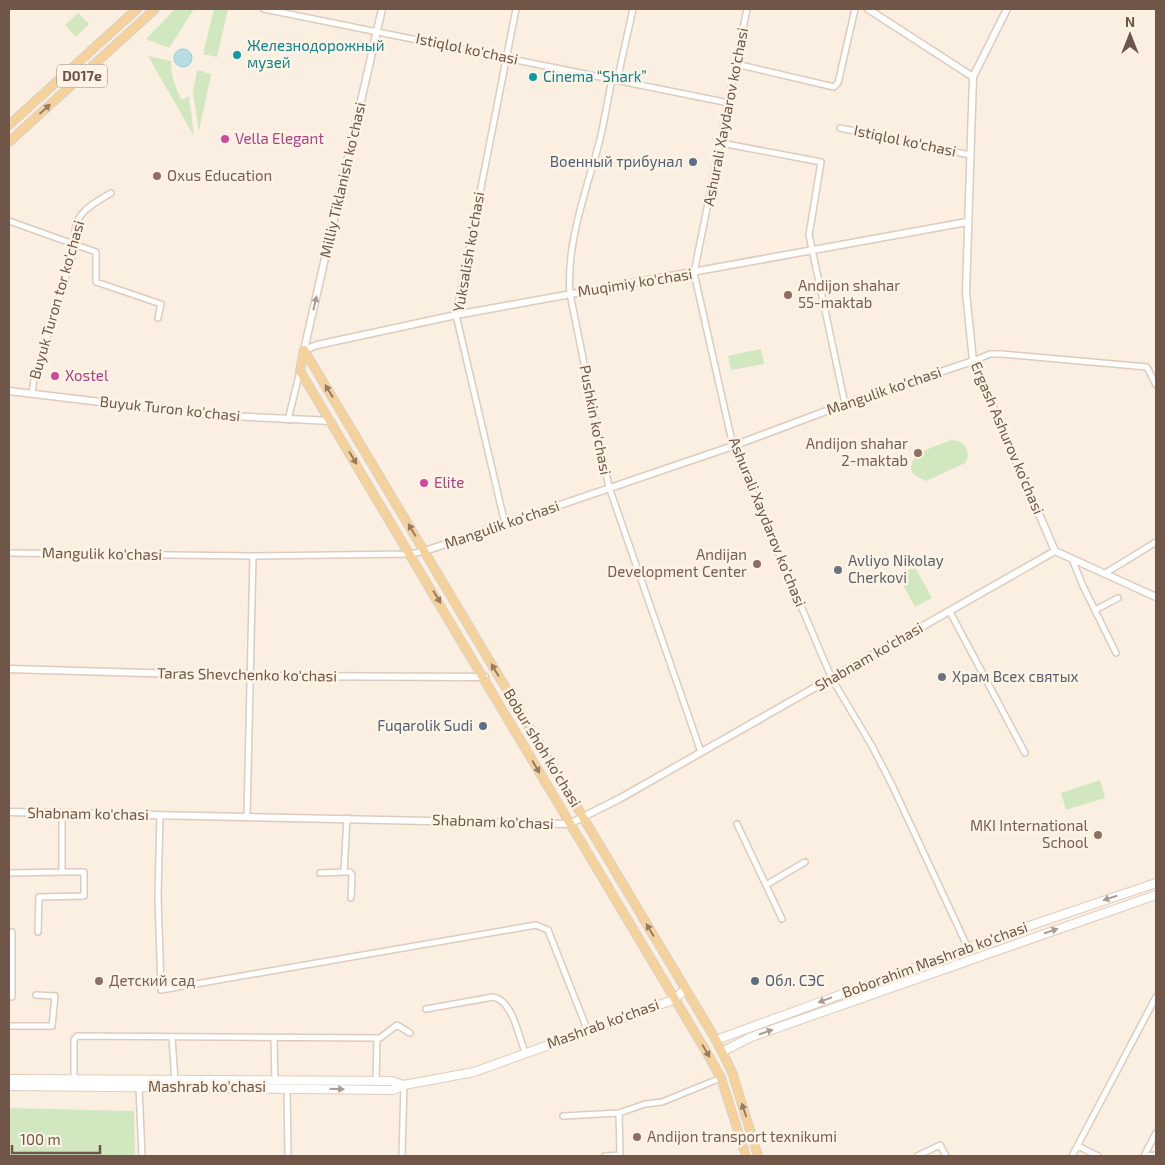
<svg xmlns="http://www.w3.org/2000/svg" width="1165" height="1165" font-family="'Exo 2',sans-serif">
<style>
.green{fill:#d1e7c0}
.water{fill:#b6dde2;stroke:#9dccd3}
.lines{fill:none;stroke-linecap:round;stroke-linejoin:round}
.minor-casing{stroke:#decbbd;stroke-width:8}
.tertiary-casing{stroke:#decbbd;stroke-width:9}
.secondary-casing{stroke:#e2ccbb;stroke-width:10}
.primary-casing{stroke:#d7d0cc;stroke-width:10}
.minor{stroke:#fff;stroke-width:5}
.tertiary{stroke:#fff;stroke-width:6}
.secondary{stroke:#fff;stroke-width:8}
.primary{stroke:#f6d29b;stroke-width:8}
.oneway{fill:#987b62}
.oneway2{fill:#a99a92}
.culture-dot{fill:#0f9aa8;stroke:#fef4e5;stroke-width:2}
.hotel-dot{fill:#d1479c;stroke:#fef4e5;stroke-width:2}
.service-dot{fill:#5c6f8a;stroke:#fef4e5;stroke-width:2}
.education-dot{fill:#8d6e63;stroke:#fef4e5;stroke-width:2}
.worship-dot{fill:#6b7280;stroke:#fef4e5;stroke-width:2}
.labels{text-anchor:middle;stroke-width:5;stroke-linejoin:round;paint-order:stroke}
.shield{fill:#fef4e5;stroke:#9a8578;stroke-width:1}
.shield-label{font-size:14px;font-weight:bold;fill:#6f5649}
.culture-label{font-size:15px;fill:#0d838f;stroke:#fef4e5;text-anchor:start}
.street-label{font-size:15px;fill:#6f5649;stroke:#fef4e5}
.hotel-label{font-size:15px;fill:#b23c85;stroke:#fef4e5;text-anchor:start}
.service-label{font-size:15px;fill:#4e5e75;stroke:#fef4e5;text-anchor:end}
.education-label{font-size:15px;fill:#785e54;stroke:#fef4e5;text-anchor:start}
.worship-label{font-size:15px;fill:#5b616d;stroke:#fef4e5;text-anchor:start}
</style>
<rect width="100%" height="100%" fill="#faefe0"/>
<path class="green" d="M175 9H194L169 48 146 39Z
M214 9H228L217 57 203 54Z
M78 13 89 24 76 37 65 25Z
M148 56 171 61C171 75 175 88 182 100L189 96 194 136Z
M197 70 211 74 199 131 193 93Z
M761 349 764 364 731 370 728 356Z
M952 440C965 441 972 452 965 463L926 481 913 474C903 453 938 446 952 440Z
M915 567 932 598 915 607 898 576Z
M1100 780 1105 798 1066 810 1061 793Z
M9 1108 134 1111 135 1156H9Z"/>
<path class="water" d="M174 58a9 9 0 1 1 18 0a9 9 0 1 1-18 0Z"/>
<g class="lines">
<defs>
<path id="minor" d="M264 9 729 103
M747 9 694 273 733 446 832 679 872 746 892 785 968 948
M736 64 834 87 838 83 855 9
M612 80C607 102 604 125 598 147 585 194 566 245 570 294L609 487 701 752
M617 81 633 9
M840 128 970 155
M721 143 821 162 809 235 845 404
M9 221 96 252V282L161 304 158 318
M973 361 990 354H1002L1147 367 1156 385
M32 393 34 379 76 244C70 215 90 205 111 193
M288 420 300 371
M505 524 456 315 516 9
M9 553 253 556 411 554 425 551
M1072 559 1083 586 1116 653
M1104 574 1156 542
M1095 610 1118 598
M950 612 1025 753
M160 815 158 897 161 990 536 925 548 930 587 1029
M247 816 253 556
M347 818 344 872H350L352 875 351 898
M737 824 782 919
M9 873 62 872V814
M320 873 344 872
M766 885 805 862
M12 932V997
M38 932 39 897 84 896V872H62
M426 1009 493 997C513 1001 518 1035 525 1052
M9 1026H52L55 996 36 995
M172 1038 175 1081
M274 1038 275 1082
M74 1080V1040L77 1036 380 1038 397 1025 410 1033
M376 1081 377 1038
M139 1087 142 1156
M287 1088 288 1156
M563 1116 619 1113
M1078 1146 1098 1156
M402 1156 404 1085
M605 1156 620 1155 619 1113 645 1104 662 1102 721 1078
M917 1156 940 1145 946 1156
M1072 1156 1156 997
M1144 1156 1156 1133
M1147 1156 1156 1155"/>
<path id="tertiary" d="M868 9 973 77
M1007 9 973 77 966 292 973 361 1055 551 1156 597
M304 350 317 345 456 315 967 222
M304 350 382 9
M9 391 209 415 331 421
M425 551 733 446 845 404 973 361
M9 669 250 676 485 677
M9 812 569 824 619 799 1055 551"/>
<path id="secondary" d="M716 1040 1029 926 1156 883
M722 1052 751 1037 1156 895
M9 1079 391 1081 404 1085
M9 1086 393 1090 404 1085 474 1072 673 1000 685 990"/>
<path id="primary" d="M9 125 137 9
M9 142 155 9
M304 350 716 1040 732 1072 758 1156
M304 350 300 371 707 1053 721 1078 746 1156"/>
</defs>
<use href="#minor" class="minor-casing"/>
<use href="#tertiary" class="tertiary-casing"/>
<use href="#secondary" class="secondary-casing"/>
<use href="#primary" class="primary-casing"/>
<use href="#minor" class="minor"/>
<use href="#tertiary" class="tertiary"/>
<use href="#secondary" class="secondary"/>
<use href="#primary" class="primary"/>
</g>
<defs><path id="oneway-solid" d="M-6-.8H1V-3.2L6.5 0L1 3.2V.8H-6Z" transform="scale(1.25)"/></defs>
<g class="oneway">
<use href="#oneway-solid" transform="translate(45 109) rotate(-42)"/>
<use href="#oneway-solid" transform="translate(329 391) rotate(-122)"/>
<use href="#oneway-solid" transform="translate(353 458) rotate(59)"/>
<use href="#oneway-solid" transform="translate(412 530) rotate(-121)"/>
<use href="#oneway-solid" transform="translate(437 597) rotate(59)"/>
<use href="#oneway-solid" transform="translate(495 670) rotate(-121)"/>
<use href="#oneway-solid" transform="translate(536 767) rotate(60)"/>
<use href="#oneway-solid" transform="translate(650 930) rotate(-121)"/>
<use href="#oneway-solid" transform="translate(706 1051) rotate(59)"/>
<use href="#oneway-solid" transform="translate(744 1110) rotate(-109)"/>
</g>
<g class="oneway2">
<use href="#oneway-solid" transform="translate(315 303) rotate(-77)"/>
<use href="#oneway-solid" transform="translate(1110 898) rotate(162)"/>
<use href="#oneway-solid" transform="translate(1051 931) rotate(-19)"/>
<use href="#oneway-solid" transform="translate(825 1000) rotate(160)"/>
<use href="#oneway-solid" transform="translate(766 1032) rotate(-19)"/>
<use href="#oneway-solid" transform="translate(337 1089) rotate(1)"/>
</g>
<g class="culture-dot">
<circle cx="237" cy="55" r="5"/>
<circle cx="533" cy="77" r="5"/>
</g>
<g class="hotel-dot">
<circle cx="225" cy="139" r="5"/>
<circle cx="55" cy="376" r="5"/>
<circle cx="424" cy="483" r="5"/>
</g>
<g class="service-dot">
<circle cx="693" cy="162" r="5"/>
<circle cx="483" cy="726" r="5"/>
<circle cx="755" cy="981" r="5"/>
</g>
<g class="education-dot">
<circle cx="157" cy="176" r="5"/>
<circle cx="788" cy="295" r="5"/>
<circle cx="918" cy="453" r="5"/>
<circle cx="757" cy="564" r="5"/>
<circle cx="1098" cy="835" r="5"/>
<circle cx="99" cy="981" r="5"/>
<circle cx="637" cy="1137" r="5"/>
</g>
<g class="worship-dot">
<circle cx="838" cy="570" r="5"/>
<circle cx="942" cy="677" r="5"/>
</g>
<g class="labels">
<rect class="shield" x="57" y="64.5" width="50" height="23" rx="4"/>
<g class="shield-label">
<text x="82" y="81">D017e</text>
</g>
<g class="culture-label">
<text x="247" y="51">Железнодорожный<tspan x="247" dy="17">музей</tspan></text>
<text x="543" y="82">Cinema “Shark”</text>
</g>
<g class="street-label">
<text transform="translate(467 49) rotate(12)" y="5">Istiqlol ko'chasi</text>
<text transform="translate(726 117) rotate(-79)" y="5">Ashurali Xaydarov ko'chasi</text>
<text transform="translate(905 141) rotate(12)" y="5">Istiqlol ko'chasi</text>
<text transform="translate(343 180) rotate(-77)" y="5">Milliy Tiklanish ko'chasi</text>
<text transform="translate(469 252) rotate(-80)" y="5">Yuksalish ko'chasi</text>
<text transform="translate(635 283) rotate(-9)" y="5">Muqimiy ko'chasi</text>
<text transform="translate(57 300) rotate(-74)" y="5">Buyuk Turon tor ko'chasi</text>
<text transform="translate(884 391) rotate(-19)" y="5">Mangulik ko'chasi</text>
<text transform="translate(170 409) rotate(6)" y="5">Buyuk Turon ko'chasi</text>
<text transform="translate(595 420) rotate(79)" y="5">Pushkin ko'chasi</text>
<text transform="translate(1007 438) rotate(67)" y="5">Ergash Ashurov ko'chasi</text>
<text transform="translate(767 522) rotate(68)" y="5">Ashurali Xaydarov ko'chasi</text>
<text transform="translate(502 525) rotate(-19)" y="5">Mangulik ko'chasi</text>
<text transform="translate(102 554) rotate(1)" y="5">Mangulik ko'chasi</text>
<text transform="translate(869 657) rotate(-30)" y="5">Shabnam ko'chasi</text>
<text transform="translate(247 675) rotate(1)" y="5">Taras Shevchenko ko'chasi</text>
<text transform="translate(542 748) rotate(59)" y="5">Bobur shoh ko'chasi</text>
<text transform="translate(88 814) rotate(1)" y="5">Shabnam ko'chasi</text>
<text transform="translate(493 822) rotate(2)" y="5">Shabnam ko'chasi</text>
<text transform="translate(935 960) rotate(-20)" y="5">Boborahim Mashrab ko'chasi</text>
<text transform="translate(603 1024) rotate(-20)" y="5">Mashrab ko'chasi</text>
<text x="207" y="1092">Mashrab ko'chasi</text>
</g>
<g class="hotel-label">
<text x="235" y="144">Vella Elegant</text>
<text x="65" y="381">Xostel</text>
<text x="434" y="488">Elite</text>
</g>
<g class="service-label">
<text x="683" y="167">Военный трибунал</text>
<text x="473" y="731">Fuqarolik Sudi</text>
<text x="765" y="986" text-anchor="start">Обл. СЭС</text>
</g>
<g class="education-label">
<text x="167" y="181">Oxus Education</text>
<text x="798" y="291">Andijon shahar<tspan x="798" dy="17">55-maktab</tspan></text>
<text x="908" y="449" text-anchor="end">Andijon shahar<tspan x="908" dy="17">2-maktab</tspan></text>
<text x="747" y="560" text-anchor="end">Andijan<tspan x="747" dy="17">Development Center</tspan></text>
<text x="1088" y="831" text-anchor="end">MKI International<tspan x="1088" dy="17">School</tspan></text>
<text x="109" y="986">Детский сад</text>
<text x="647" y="1142">Andijon transport texnikumi</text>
</g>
<g class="worship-label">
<text x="848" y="566">Avliyo Nikolay<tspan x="848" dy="17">Cherkovi</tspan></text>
<text x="952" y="682">Храм Всех святых</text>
</g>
</g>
<rect width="1165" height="1165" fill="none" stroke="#6f5649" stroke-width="20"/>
<g transform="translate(1130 35)" stroke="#fef4e5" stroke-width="4" paint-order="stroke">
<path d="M0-4L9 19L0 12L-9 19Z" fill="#6f5649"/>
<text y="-8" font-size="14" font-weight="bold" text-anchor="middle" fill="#6f5649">N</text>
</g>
<path d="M12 1145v8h88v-8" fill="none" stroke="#6f5649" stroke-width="2.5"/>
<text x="20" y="1145" font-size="15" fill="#6f5649" stroke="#fef4e5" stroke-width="4" paint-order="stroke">100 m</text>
</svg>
